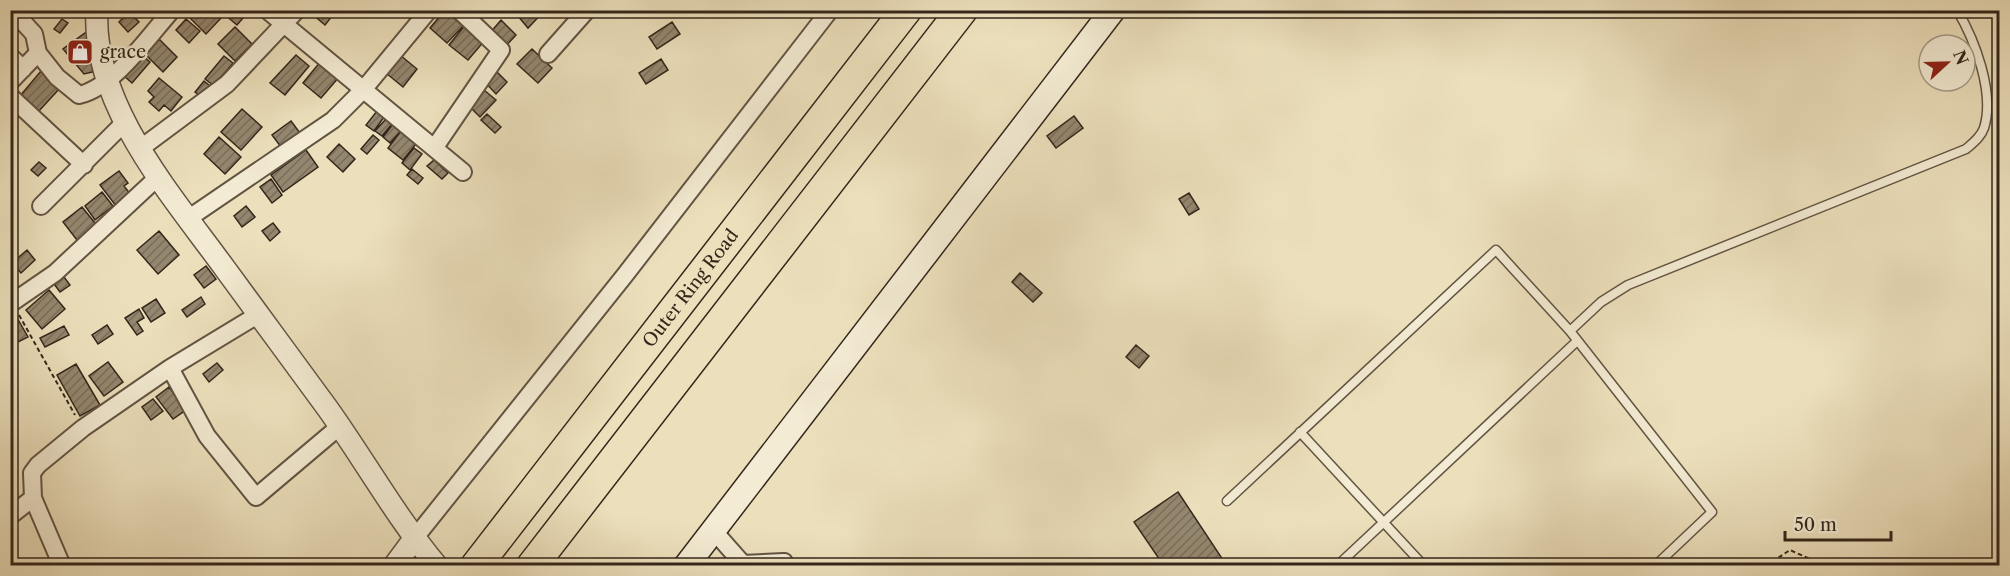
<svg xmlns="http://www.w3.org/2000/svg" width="2010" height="576" font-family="'Libre Caslon Text',serif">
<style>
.building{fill:url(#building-hatch);stroke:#34261b;stroke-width:1.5}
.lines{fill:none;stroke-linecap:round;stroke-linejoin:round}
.service-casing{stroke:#625443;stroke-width:11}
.minor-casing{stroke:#625443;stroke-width:20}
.tertiary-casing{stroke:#625443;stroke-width:24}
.secondary-casing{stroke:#34261b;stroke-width:27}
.motorway-casing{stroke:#34261b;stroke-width:33}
.path{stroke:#34261b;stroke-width:2;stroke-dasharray:4.5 3;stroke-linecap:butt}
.service{stroke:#f3ebd3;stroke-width:8}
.minor{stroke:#f3ebd3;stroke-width:16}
.tertiary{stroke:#f3ebd3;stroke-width:21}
.secondary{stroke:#f3ebd3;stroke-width:24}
.motorway{stroke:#ece0bc;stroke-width:30}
.labels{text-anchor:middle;stroke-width:5;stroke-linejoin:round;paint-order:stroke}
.poi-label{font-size:18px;fill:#34261b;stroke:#f3ebd3;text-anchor:start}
.street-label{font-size:18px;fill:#34261b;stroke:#f3ebd3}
</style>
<defs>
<pattern id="building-hatch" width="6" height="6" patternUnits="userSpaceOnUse" patternTransform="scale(1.5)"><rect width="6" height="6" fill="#94876f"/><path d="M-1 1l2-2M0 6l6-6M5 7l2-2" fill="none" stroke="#7a6e5a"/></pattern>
</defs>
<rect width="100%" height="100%" fill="#ece0bc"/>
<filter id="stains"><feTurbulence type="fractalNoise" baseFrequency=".00333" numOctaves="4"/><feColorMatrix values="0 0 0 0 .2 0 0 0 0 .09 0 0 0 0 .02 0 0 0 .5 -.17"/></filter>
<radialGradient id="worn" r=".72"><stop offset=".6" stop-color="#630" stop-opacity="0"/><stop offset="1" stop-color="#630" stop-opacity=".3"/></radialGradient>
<path class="building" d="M193 10H212L221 18 206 34 188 16Z
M229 10H250L237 25 225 15Z
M313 10H337L325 25 311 13Z
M445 10 463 26 447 43 430 28Z
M513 10H545L528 28Z
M129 12 139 22 128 32 119 22Z
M62 19 68 23 60 33 54 29Z
M186 19 200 31 189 43 176 30Z
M501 20 516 35 505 47 490 33Z
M672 22 680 34 657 49 649 37Z
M466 24 485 40 468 60 449 45Z
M235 27 252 44 235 61 218 44Z
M89 30 97 71 84 74 63 49Z
M159 39 177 57 163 72 145 54Z
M532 49 552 68 538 83 517 64Z
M142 55 150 62 132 83 124 76Z
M296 55 309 66 285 95 270 83Z
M400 55 417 69 403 87 386 73Z
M224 56 233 63 214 86 205 79Z
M661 59 668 70 646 84 639 73Z
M321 61 339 77 321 98 303 83Z
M494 69 507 82 496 94 483 80Z
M41 71 60 88 38 112 20 96Z
M159 78 182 97 171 111 164 105 159 111 149 102 154 97 148 91Z
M204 81 210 86 201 96 195 92Z
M484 90 496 100 480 117 469 106Z
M242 109 262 127 241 150 221 132Z
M377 111 384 117 374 131 366 125Z
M487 114 501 127 495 133 481 120Z
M1074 116 1083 128 1056 148 1047 136Z
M386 119 392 124 382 136 375 131Z
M291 121 300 133 281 147 272 135Z
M393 124 401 131 390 143 383 137Z
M401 131 416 144 403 160 388 148Z
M373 135 379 140 367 154 361 149Z
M219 137 241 157 225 174 204 154Z
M339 144 355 159 343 172 327 157Z
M414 148 422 154 410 170 402 163Z
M306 150 318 167 283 192 271 175Z
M434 160 448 173 442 179 427 166Z
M39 162 46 168 38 176 31 170Z
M412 169 423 178 418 184 407 175Z
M119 171 128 183 124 186 131 195 116 206 100 185Z
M271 179 282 195 272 203 260 187Z
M102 192 113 206 95 220 85 206Z
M1189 193 1199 209 1189 215 1179 199Z
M246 206 255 217 242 227 234 216Z
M82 207 99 228 80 244 63 222Z
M273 223 280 232 270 241 262 231Z
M159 231 179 255 158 274 137 250Z
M27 250 35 260 21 273 12 263Z
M206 266 216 279 204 288 194 275Z
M1020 273 1042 293 1033 302 1012 282Z
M64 277 70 285 60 292 54 284Z
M49 290 65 309 42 329 26 310Z
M201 297 205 304 187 317 182 310Z
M156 299 165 313 151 322 142 308Z
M139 309 144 318 137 322 143 331 137 335 125 318Z
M16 316 28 337 10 346V319Z
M107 325 113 334 98 344 92 335Z
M64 326 69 335 45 347 40 338Z
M1136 345 1149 356 1139 368 1126 357Z
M108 362 123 382 104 396 89 376Z
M217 363 223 370 209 382 203 374Z
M76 364 100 405 80 416 57 375Z
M169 387 186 410 173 419 156 397Z
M153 399 163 411 151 420 142 407Z
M1178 492 1227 566H1164L1134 522Z"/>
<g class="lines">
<defs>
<path id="service" d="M1570 331 1601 302 1628 285 1966 149C1973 143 1981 137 1984 128 1995 93 1975 40 1957 10
M1300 432 1424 566
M1227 501 1496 250 1570 331 1712 512 1655 566
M1337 566 1576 342"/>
<path id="minor" d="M12 10 34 34 38 53 57 77 79 95C114 87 148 37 172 10
M267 10 463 172
M548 54 587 10
M10 56 23 69
M10 82 38 53
M10 96 84 165
M435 147 501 50 459 10
M141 148 227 84 297 10
M41 206 126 121
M189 218 333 120 363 90 429 10
M10 304 55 273 158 177
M170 368 207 436 256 497 340 426
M33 498 62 566
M10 516 33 498 32 473 38 465 83 428 170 368 259 314
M713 530 743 564 784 562 786 566
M414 539 625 275 830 10"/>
<path id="tertiary" d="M97 10C91 105 174 198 226 270 260 316 294 363 328 409 365 461 396 517 437 566
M394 566 414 539"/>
<path id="secondary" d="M686 566 1113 10"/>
<g id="motorway">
<path id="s1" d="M476 566 906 10"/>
<path d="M532 566 962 10"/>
</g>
</defs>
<use href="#service" class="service-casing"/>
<use href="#minor" class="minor-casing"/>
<use href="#tertiary" class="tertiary-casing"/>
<use href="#secondary" class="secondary-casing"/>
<use href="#motorway" class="motorway-casing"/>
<path class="path" d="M1994 64 2000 45
M1998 120 2000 148
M19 315 75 415
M1766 566 1790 550 1810 559 1816 566"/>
<use href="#service" class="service"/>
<use href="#minor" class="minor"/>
<use href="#tertiary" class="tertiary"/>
<use href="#secondary" class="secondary"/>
<use href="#motorway" class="motorway"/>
</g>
<defs>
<symbol id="shop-square" viewBox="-11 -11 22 22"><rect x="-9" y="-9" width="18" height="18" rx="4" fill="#8f2418" stroke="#f3ebd3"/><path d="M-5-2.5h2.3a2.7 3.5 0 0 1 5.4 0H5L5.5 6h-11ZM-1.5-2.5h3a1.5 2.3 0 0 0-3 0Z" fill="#fff"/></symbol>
</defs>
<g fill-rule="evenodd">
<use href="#shop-square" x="65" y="37" width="30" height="30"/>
</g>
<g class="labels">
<g class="poi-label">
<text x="100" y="58">grace</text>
</g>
<g class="street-label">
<text dy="6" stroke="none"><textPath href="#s1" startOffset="351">Outer Ring Road</textPath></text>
</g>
</g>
<rect width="2010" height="576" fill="none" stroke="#ece0bc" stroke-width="36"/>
<rect x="12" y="12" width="1986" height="552" fill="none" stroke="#34261b" stroke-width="3"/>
<rect x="18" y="18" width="1974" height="540" fill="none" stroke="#34261b" stroke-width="1.5"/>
<g transform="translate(1947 63) rotate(68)"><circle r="28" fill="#f3ebd3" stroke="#a79c89" stroke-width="1.5"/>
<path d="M0-4.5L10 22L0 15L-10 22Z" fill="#8f2418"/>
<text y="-9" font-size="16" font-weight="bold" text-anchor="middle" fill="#34261b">N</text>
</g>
<path d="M1785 531v9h106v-9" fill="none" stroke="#34261b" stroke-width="3"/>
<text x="1794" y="531" font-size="18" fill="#34261b" stroke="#f3ebd3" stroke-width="4.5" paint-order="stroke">50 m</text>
<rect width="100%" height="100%" filter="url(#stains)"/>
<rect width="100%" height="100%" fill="url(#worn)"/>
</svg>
